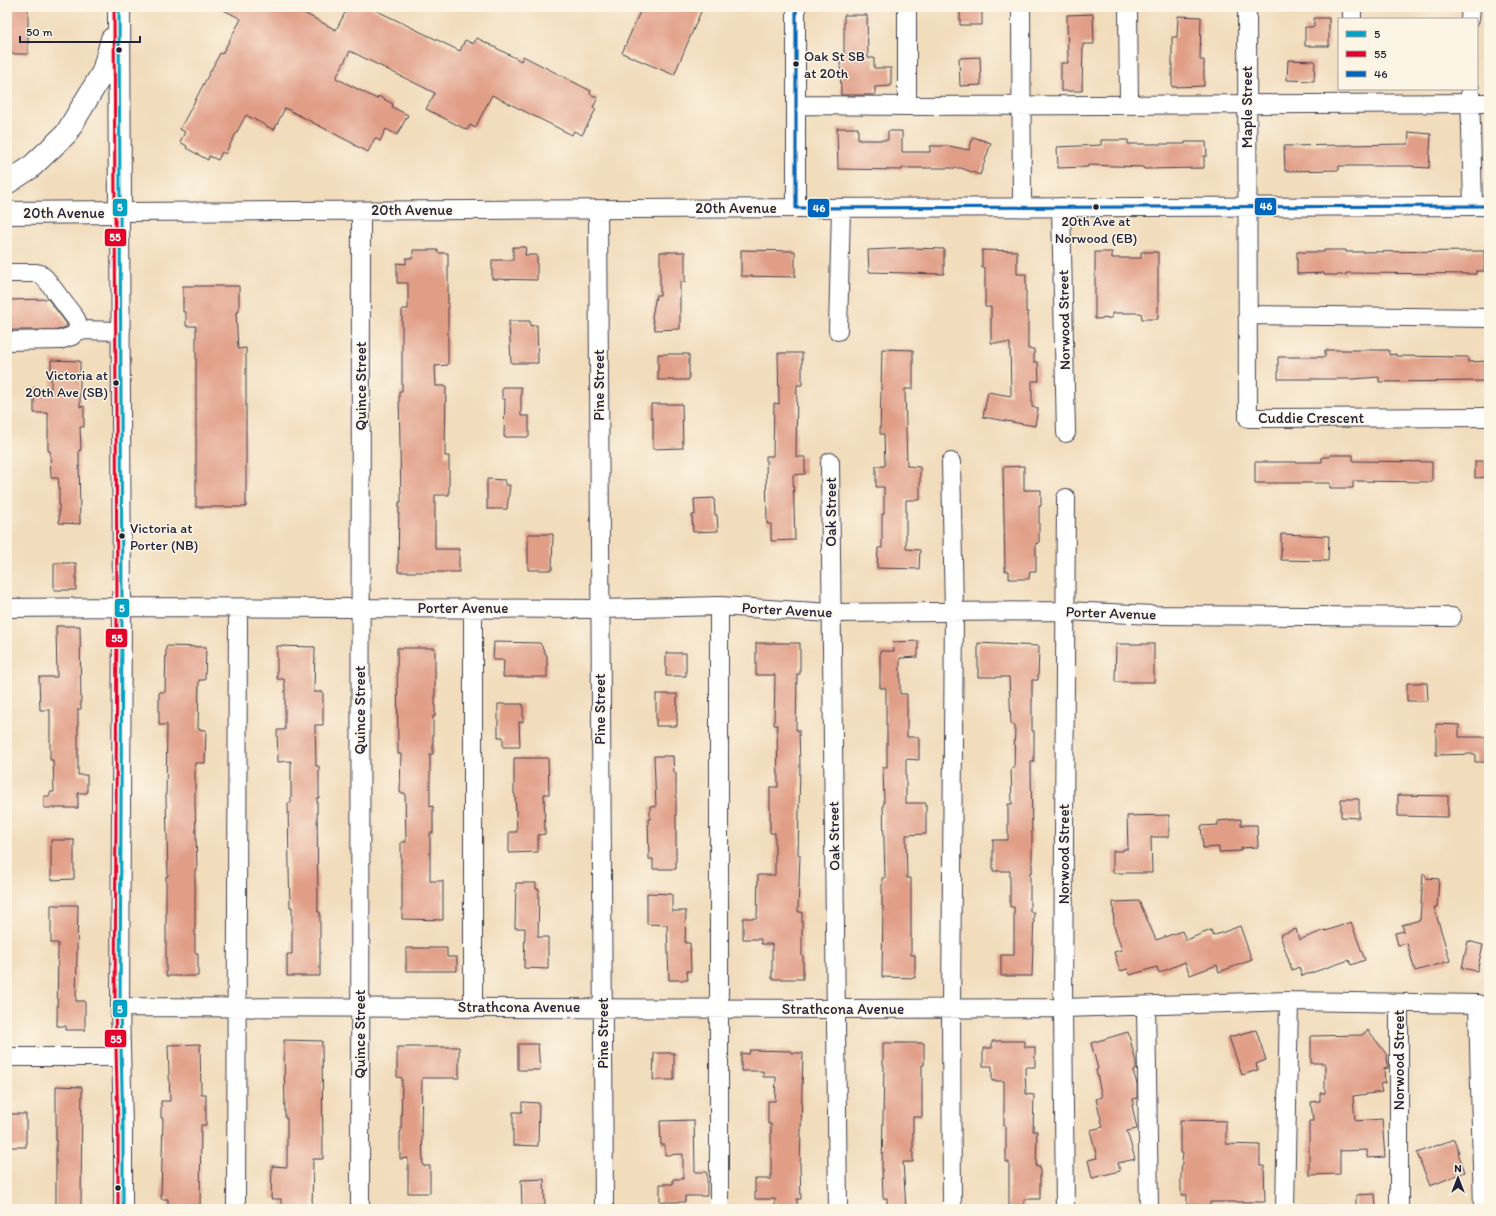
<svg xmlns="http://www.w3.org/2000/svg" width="1496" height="1216" font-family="Itim,sans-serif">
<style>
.building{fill:#e19e87}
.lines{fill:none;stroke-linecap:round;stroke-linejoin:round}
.minor-casing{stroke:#413e4e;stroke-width:20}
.highway-casing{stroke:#413e4e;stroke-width:24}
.minor{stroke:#fff;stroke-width:18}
.highway{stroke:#fff;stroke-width:22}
.bus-1-casing{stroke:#fcf5e5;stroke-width:6}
.bus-2-casing{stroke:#fcf5e5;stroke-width:6}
.bus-3-casing{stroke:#fcf5e5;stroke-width:6}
.bus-1{stroke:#02a2c7;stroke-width:3}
.bus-2{stroke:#e4002b;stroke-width:3}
.bus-3{stroke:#0065bd;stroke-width:3}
.bus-dot{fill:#22223b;stroke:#fcf5e5;stroke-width:1.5}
.labels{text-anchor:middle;stroke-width:3;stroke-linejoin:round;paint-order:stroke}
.bus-label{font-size:14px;fill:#22223b;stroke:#fcf5e5;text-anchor:start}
.street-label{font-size:15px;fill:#22223b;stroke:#fcf5e5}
.line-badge{stroke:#fcf5e5;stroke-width:1.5}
.badge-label{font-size:11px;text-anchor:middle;font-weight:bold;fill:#fff}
</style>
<rect width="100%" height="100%" fill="#fcf5e5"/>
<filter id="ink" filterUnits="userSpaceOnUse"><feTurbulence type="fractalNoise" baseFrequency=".025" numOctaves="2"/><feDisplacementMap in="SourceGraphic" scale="8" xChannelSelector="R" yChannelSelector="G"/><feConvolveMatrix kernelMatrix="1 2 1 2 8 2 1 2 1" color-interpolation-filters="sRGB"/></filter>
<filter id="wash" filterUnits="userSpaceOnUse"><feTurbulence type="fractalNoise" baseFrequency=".012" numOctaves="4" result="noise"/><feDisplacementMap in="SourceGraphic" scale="16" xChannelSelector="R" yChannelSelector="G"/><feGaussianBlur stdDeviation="0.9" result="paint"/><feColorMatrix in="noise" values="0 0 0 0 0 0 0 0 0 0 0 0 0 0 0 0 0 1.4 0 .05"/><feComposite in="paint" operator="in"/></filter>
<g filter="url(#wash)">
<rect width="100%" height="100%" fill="#f1dcbb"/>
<g id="blocks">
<path class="building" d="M7 7H28V54H7Z
M218 7H293L336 30 348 7H369L460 51 465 40 473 44 477 38 521 61 523 56 591 91 590 94 598 98 593 107 596 109 582 135 574 131 572 135 492 95 475 128 470 125 467 130 426 109 435 93 350 51 336 78 377 99 378 96 393 104 392 107 408 115 397 135 386 129 380 141 375 138 368 152 354 145V144L285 108 274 130 246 115 225 154 222 152 218 160 209 156 208 160 186 148 187 146 180 142 185 132 180 129 220 53 222 54 241 19Z
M642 7H703L674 75 622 53Z
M960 7H982V25H960Z
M1093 14 1094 44H1083L1082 91H1061V63H1068L1067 15Z
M844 15H867L868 58H874V68H891V86L875 87V95H841L840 59 844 58Z
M1178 16 1201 17 1200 60H1204V86L1172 87V37H1177Z
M1314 18H1329V46H1305V27H1314Z
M980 57 981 85 960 86 959 58Z
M1288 60 1315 61 1314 81 1287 80Z
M837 128H858V140H888V131H902V152H930V146H949L969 150 973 137 991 143 980 175 961 168H902V170L838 169Z
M1409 132 1431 134 1429 168 1413 167V166H1339V170L1285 171 1284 146 1408 144Z
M1101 140H1128V144H1185V142H1206L1207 156H1204V168L1144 169 1143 167 1088 165V167L1058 168 1057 147 1101 145Z
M513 247H526L525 255H537V280L492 279V260H513Z
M910 248 944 249V274L869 272 868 250Z
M413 250H438V253H448V365L435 366 436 386H446L445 456H449V495H435V549H459V572H398L399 502H401L399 391H402V309H408V283H397V263L406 264V258H413Z
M741 250 795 251V277L741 276Z
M982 250 1017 251V274H1026V312H1028V349H1034V362H1038L1039 381H1032V407L1038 408 1035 426 983 417 988 392 1011 396 1010 343H991V307H985V268H982Z
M1324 250H1346V252L1484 251 1485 271H1476V274L1346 273V275H1324V273L1297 274V252H1324Z
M660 252H685V282H680V329L655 330 652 317 656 295H660Z
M1095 252H1112V258H1141V252H1158V319H1142L1141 313H1112V318L1095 319Z
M183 286H239V312H236L238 349 246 348V507H196V326H186V312H183Z
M48 299 67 324 66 327 58 330H7V300Z
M509 321H530V326L537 325 538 363H511Z
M882 349 913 350V389H905L907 466 920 467V500H906V549L920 550 919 569 877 568 878 548H882V514H884V487H876V466H885L884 434H880Z
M1325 350H1389V355L1396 354V356L1468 357V362L1489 361V381L1379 382V377L1354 379H1278V357H1325Z
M778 353H802V385H797L796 457H805V474L793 475 795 540 771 541V524H767L766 456H773L774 403 779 404Z
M658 354H689V380H658Z
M51 360 80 361V407L84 406V427H80L81 450H79L80 524 59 523V486L58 478H51L50 451H48V413H34V388L51 389Z
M502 387H521V416H529V437H504L505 399H502Z
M651 404H682L683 448 653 449V418H651Z
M1330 455H1353V461L1432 462V482L1353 481V488H1330V483H1255V462H1322V457H1330Z
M1475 461H1489V477L1475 478Z
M1024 466V490H1041V506H1039V543H1036V571H1030L1029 579H1009V571H1005L1003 467Z
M487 479 505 480V485H510L507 509H487Z
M714 498 715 515H717L718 531 693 532 692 515H695L694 499Z
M528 534H553L552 570H528Z
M1281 534 1329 536 1328 561 1281 560Z
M54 563H76V590H54Z
M56 626H80L81 709H78V775H87V793H78V808H44V796H50V792H54L53 760H50V710H40L39 677H57Z
M918 641V657L900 658V694H907V737H919V760L906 759V803H926V834L906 835 907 878H911V955H915V978L882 977 883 906H882V878H885L883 804H884L883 767H887V725H886V688H880V651H894L893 642Z
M494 642 540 643 547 656V677H503L504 660H493Z
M756 643H800V674H797L796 730H799L800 766 798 855H800L798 912H802V956H803V979H772V944H761V939H743V918H757L758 875H775V833H770V787H778L777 725H774L775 675H756Z
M978 643 1039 646 1038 680H1032V731H1034V762H1031L1032 840V872H1030V912H1034L1032 976H1001V955H1014V907H1010V871H993V840H1008V804H1012L1011 768H1014L1015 725H1011L1009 677H978Z
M1116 644H1154V682H1115Z
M166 646 206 647 205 680H199L198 729 206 730 205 763H195V803L197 870H195V953H198V976H166V876H168L166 797 167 725H159V692H165Z
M277 646 315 647 314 692H323V725H315L316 766H319V798H317L318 912H320V976H287V954H292V907H290L289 870 288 803H291V761L278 762 277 730H285V688L284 679H277Z
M397 648H435V716H433V754H430V807L433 806V833H430V881H443V920L402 919V870H401V842H406L405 793H400L401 754H398Z
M666 653H686V676H666Z
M1407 683H1427L1428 701H1407Z
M656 694H677V726H656Z
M498 704H523V722H519L520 747H503V737H498Z
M1436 724 1459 725V737H1489V762H1475V754L1436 755Z
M654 756H673L674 773H676V869H653V859H649L648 819H650V806L656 807Z
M514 758H548L549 794H544L545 834 538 835V852L509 853V832H517L515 794H514Z
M1398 795 1448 796V817L1398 816Z
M1341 799H1359V818L1341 817Z
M1169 815V837H1151L1152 873H1113V851H1123V849H1128L1127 816Z
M1241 819V825H1257L1258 847 1241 848V851L1219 852V847L1203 848 1201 826 1218 825V821Z
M51 840H74V879L51 880Z
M1423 874H1425L1426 878 1439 879 1437 907H1434L1450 961 1415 971 1407 943 1398 945 1395 933 1404 931 1402 925 1420 920Z
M516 883H536V889H539L538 937H548V969L524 968 525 928H515Z
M647 893 672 894V911H686L685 943H690L691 971H687L688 980H669L667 925 647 924Z
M1139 901 1156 940 1182 931 1186 940 1211 930 1213 936 1240 926 1252 960 1219 972 1217 965 1190 975 1185 962 1159 973 1157 967 1130 975 1128 969 1120 971 1114 952 1122 950 1114 926 1113 902Z
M51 905H78L76 1001H85V1030H66V1026H57L58 943H51Z
M1351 922 1365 960 1351 965 1349 960 1302 976 1299 967 1292 970 1280 935 1296 929 1299 940 1325 930 1326 931Z
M1468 941 1483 945 1477 971 1462 968Z
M406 948H447V957H457V971H406Z
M1256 1030 1266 1060 1256 1064 1258 1070 1242 1075 1229 1037Z
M1368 1030 1387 1055 1388 1068 1384 1069 1385 1083 1380 1084 1382 1092 1353 1096 1355 1121 1382 1119 1385 1157 1367 1158V1150L1340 1151V1174L1309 1175V1121H1313L1311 1102 1320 1101V1093H1325V1063H1311V1036L1362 1035Z
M1128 1032 1136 1062V1070L1133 1071 1137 1084V1098L1133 1099 1134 1104 1132 1105 1137 1129 1127 1131 1135 1159 1118 1163 1120 1171 1092 1178 1088 1160 1097 1158 1090 1130 1103 1127 1096 1099 1102 1097 1096 1070 1098 1069 1091 1043Z
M284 1040 322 1041 323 1159H313L312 1209H281V1199H271L272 1166 287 1167V1118H285Z
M992 1041H1025V1047H1035V1067H1025L1026 1094 1034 1095 1033 1131H1037L1036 1167H1040V1199H1024V1209H1009V1162H1006V1126H1004V1081H992V1066H983V1048H992Z
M883 1043H924V1065H922V1117H913V1162H903L906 1209H887V1198H883L882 1168 884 1065H883Z
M200 1044 201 1094H206V1125H201L200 1209H168V1199H161L163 1118H161V1101H170L168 1045Z
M518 1044H538L540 1070H518Z
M397 1047H459V1078H422L421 1131H422L423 1166H430V1193H408V1158L400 1159V1132H401L402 1078 397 1077Z
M750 1050 791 1051V1053H803L800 1167 801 1199H797V1209H775V1199H755V1179H771V1124H768V1101H775L776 1077H763V1071H741V1053L749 1054Z
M654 1053H674V1080H653Z
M56 1086 82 1087 81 1209H56Z
M522 1102 539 1103 538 1146 513 1145V1112H522Z
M7 1114H26V1147H7Z
M694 1120 695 1172H707V1196H685V1202H660V1184H673V1179H683V1154L665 1155V1145H661L660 1121Z
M1180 1120 1226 1121V1144L1260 1145V1166H1264L1265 1202H1210V1207H1187V1195H1181V1172L1183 1153H1180Z
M1454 1139 1459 1153H1458L1465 1172 1430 1186 1417 1153Z
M544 1179 545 1206H522L521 1180Z
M1375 1194 1376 1208 1356 1209V1195Z"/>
</g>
</g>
<g filter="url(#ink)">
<use href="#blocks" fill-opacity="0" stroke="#413e4e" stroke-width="1"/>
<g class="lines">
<defs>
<path id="minor" d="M907 7V106
M1021 7 1022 207
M1128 7 1129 104
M1247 7 1248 418 1489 417
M1352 19V7
M1470 19 1471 7
M1470 89 1473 206
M796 105 907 106 1489 103
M1061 207 1066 433
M796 208V7
M598 209 604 1209
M7 273H36L40 274 45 278 76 319 78 324V330
M1248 315 1489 318
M838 331 841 208
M7 341 60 340 72 336 78 330 121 331
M830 462 838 1209
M951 462 954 611 951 1008 952 1209
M719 606V1209
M473 607V1007
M7 608 122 607 600 609 719 606 831 613 1065 611 1154 615 1452 617
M1399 1003V1209
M1146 1006 1149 1209
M120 1007 836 1009 1063 1008 1289 1001 1478 1004 1483 1209
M7 1057H121
M123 1209V1128L120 1007 122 607 120 212 796 208 1489 206
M236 1209 238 608
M360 1209 361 211
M1065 1209 1063 1008 1066 498
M1285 1209 1289 1001"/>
<path id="highway" d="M7 183 30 168 66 134 103 72 112 39
M7 213 120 212 119 7"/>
</defs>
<use href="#minor" class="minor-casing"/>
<use href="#highway" class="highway-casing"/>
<use href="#minor" class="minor"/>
<use href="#highway" class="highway"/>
<defs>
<path id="bus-1" d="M119 7 122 607 120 1007 123 1128V1209"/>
<path id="bus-2" d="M114 7 117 607 115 1007 118 1128V1209"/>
<path id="bus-3" d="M796 7V208L1489 206"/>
</defs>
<use href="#bus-1" class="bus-1-casing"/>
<use href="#bus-2" class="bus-2-casing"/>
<use href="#bus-3" class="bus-3-casing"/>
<use href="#bus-1" class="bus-1"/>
<use href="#bus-2" class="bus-2"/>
<use href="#bus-3" class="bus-3"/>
</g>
</g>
<g class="bus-dot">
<circle cx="119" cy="50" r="3.5"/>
<circle cx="796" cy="64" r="3.5"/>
<circle cx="1096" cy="207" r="3.5"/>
<circle cx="116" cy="383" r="3.5"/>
<circle cx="122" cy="536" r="3.5"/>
<circle cx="118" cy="1188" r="3.5"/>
</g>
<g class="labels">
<g class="bus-label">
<text x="804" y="61">Oak St SB<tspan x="804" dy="17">at 20th</tspan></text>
<text x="1096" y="226" text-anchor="middle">20th Ave at<tspan x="1096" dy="17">Norwood (EB)</tspan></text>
<text x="108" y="380" text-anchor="end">Victoria at<tspan x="108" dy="17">20th Ave (SB)</tspan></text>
<text x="130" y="533">Victoria at<tspan x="130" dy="17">Porter (NB)</tspan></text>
</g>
<g class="street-label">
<text transform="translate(1247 107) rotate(-90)" y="5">Maple Street</text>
<text x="736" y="213">20th Avenue</text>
<text x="412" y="215">20th Avenue</text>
<text x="64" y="218">20th Avenue</text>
<text transform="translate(1064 320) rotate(-91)" y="5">Norwood Street</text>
<text transform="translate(599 385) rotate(-90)" y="5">Pine Street</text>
<text transform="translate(361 386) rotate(-90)" y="5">Quince Street</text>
<text x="1311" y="423">Cuddie Crescent</text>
<text transform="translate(831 512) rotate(-90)" y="5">Oak Street</text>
<text x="463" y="613">Porter Avenue</text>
<text transform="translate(787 610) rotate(3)" y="5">Porter Avenue</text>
<text transform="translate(1111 613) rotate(2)" y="5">Porter Avenue</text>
<text transform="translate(600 709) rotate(-90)" y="5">Pine Street</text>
<text transform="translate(360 710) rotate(-90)" y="5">Quince Street</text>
<text transform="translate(834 836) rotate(-91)" y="5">Oak Street</text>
<text transform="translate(1064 854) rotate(-90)" y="5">Norwood Street</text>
<text x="519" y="1012">Strathcona Avenue</text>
<text x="843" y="1014">Strathcona Avenue</text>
<text transform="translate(603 1033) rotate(-90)" y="5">Pine Street</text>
<text transform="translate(360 1034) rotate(-90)" y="5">Quince Street</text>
<text transform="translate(1399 1060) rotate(-90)" y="5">Norwood Street</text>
</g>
</g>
<g class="line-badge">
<rect x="1254" y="197" width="23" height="19" rx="4" fill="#0065bd"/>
<rect x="112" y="198" width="16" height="19" rx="4" fill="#02a2c7"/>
<rect x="807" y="198" width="23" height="20" rx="4" fill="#0065bd"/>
<rect x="104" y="228" width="23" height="19" rx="4" fill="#e4002b"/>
<rect x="114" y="598" width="16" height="20" rx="4" fill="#02a2c7"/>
<rect x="105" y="628" width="23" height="20" rx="4" fill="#e4002b"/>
<rect x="112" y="999" width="16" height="19" rx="4" fill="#02a2c7"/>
<rect x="104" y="1029" width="23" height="19" rx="4" fill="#e4002b"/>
</g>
<g class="badge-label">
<text x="1266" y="210">46</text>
<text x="120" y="211">5</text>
<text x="819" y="212">46</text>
<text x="115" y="241">55</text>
<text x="122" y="612">5</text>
<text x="117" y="642">55</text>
<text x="120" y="1013">5</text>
<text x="116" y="1043">55</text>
</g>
<rect width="1496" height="1216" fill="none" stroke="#fcf5e5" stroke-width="24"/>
<rect x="1338" y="18" width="140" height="72" fill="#fcf5e5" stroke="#a5a1a1"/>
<rect x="1346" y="31" width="20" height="6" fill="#02a2c7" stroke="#a5a1a1"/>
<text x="1374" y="38" font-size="12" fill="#22223b">5</text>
<rect x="1346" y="51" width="20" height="6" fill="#e4002b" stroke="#a5a1a1"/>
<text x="1374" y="58" font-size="12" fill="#22223b">55</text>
<rect x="1346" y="71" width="20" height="6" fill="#0065bd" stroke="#a5a1a1"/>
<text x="1374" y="78" font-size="12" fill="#22223b">46</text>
<g transform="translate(1458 1178)" stroke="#fcf5e5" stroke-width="3" paint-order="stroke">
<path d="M0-3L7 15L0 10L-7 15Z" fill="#22223b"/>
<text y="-6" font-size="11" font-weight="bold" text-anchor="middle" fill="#22223b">N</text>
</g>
<path d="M20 36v6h120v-6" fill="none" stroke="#22223b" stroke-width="2"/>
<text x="26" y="36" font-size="12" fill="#22223b" stroke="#fcf5e5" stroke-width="3" paint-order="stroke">50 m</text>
</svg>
